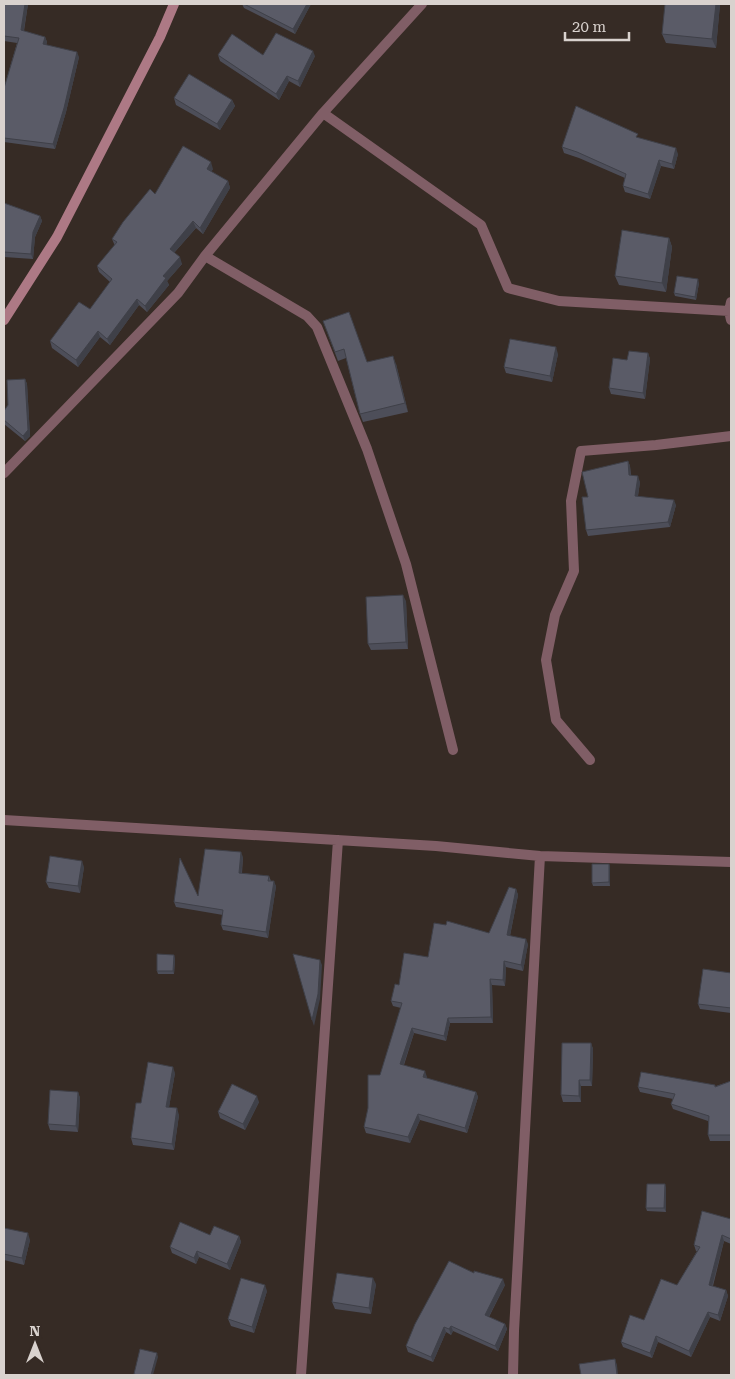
<svg xmlns="http://www.w3.org/2000/svg" width="735" height="1379" font-family="'Roboto Serif',serif">
<style>
.lines{fill:none;stroke-linecap:round;stroke-linejoin:round}
.street{stroke:#805e66;stroke-width:10}
.secondary{stroke:#ad7985;stroke-width:10}
.wall{fill:#4d4e59}
.shaded-wall{fill:#3f4048}
.building{fill:#5a5b67;stroke:#3f4048}
</style>
<rect width="100%" height="100%" fill="#362b25"/>
<g class="lines">
<path class="street" d="M323 113 481 225 508 288 559 301 729 311
M205 256 307 316 317 327 367 449 406 564 453 750
M731 302 729 311 731 320
M4 473 178 293 205 256 323 113 422 4
M590 760 556 720 546 660 555 615 574 571 571 501 581 451 656 445 731 436
M4 820 436 846 540 856 731 862
M301 1375 338 840
M513 1375 514 1331 540 856"/>
<path class="secondary" d="M4 320 57 237 160 37 174 4"/>
</g>
<path class="wall" d="M4 4H28L24 31 45 37 47 42 46 45 79 57 66 112 55 149 4 142V88L17 43 4 41Z
M242 4H311L295 34 244 8Z
M720 4 716 48 666 43 662 34Z
M218 55H263L315 56 300 87 289 81 279 100 220 61Z
M174 98 232 100 235 106 220 130 176 105Z
M640 138 678 154 674 169 661 166 650 199 625 192 623 186 625 178 579 158 564 153 562 147Z
M213 169 211 172 228 181 230 188 203 234 196 228 174 253 182 264 167 281 169 285 147 312 139 305 110 345 100 337 78 367 52 348 50 341 90 309 110 282 99 272 97 266 115 246 112 239 155 194Z
M4 203 40 216 42 221 35 237 33 259 4 257Z
M669 238 672 247 666 292 619 285 615 276Z
M699 283 696 300 675 296 674 293Z
M323 321 367 362 396 364 408 412 363 422 360 414 346 358 338 361Z
M648 353 650 359 645 399 611 394 609 388Z
M558 354 552 382 506 373 504 367Z
M25 379 27 384 30 436 25 441 4 424V411L8 405Z
M628 461 630 466 631 475 640 482 638 496 676 505 670 527 588 536 586 530 588 497Z
M406 601 408 649 371 650 368 644Z
M243 857 242 873 269 876 271 881 276 886 268 938 223 930 221 925 223 915 176 907 174 902 198 896Z
M609 864 610 867V886H593L592 883Z
M84 867 80 893 49 888 46 882Z
M516 889 518 895 510 936 528 944 523 971 506 967 505 986 492 985 493 1023H450L446 1041 414 1033 404 1065 427 1077 426 1078 476 1092 478 1097 467 1133 420 1120 410 1143 366 1133 364 1127 401 1008 393 1006 391 1001 399 985 428 957 489 933Z
M175 958 174 974H158L157 971Z
M731 973V1013L700 1009 698 1004Z
M591 1043 593 1049 592 1086H581V1102H563L561 1095Z
M175 1073 169 1107 179 1115 174 1150 133 1145 131 1138 141 1103Z
M731 1081V1141H710L708 1135V1121L673 1109 671 1104 673 1099 640 1092 638 1087 716 1086Z
M78 1092 80 1098 78 1132 50 1130 48 1124Z
M259 1102 245 1130 220 1118 218 1112Z
M666 1187V1212L647 1211 646 1208Z
M731 1219V1244L724 1241 713 1286 726 1290 728 1296 720 1321 710 1317 691 1357 658 1342 652 1358 623 1347 621 1342 644 1320 677 1285 697 1251H696L694 1245Z
M4 1228 30 1240 24 1265 4 1260Z
M239 1236 241 1242 230 1270 199 1257 196 1264 172 1253 170 1247Z
M474 1273 505 1285 489 1317 505 1324 507 1329 498 1351 453 1331 451 1335 446 1332 433 1362 408 1352 406 1346Z
M376 1284 371 1314 335 1309 332 1302Z
M267 1291 254 1333 231 1326 228 1319Z"/>
<path class="shaded-wall" d="M25 4H28L23 35 21 30Z
M307 4H311L295 34 293 29Z
M716 4H720L716 48 712 39Z
M45 37 47 42 45 49 43 44Z
M313 51 315 56 300 87 298 81Z
M77 52 79 57 66 112 55 149 53 144Z
M287 76 289 81 279 100 276 94Z
M232 100 235 106 220 130 217 124Z
M676 148 678 154 674 169 672 164Z
M659 160 661 166 650 199 648 194Z
M211 162 213 169 209 176 207 169Z
M228 181 230 188 203 234 200 228Z
M40 216 42 221 35 237 33 259 31 254 33 232Z
M193 221 196 228 172 255 170 249Z
M669 238 672 247 666 292 662 283Z
M180 257 182 264 167 281 169 285 147 312 145 306 163 276Z
M698 279 699 283 696 300 695 297Z
M137 299 139 305 110 345 107 339Z
M98 331 100 337 78 367 76 360Z
M556 347 558 354 552 382 550 376Z
M648 353 650 359 645 399 643 393Z
M393 356 396 364 408 412 405 403Z
M25 379 27 384 30 436 25 441 23 436Z
M628 461 630 466 631 481 629 475Z
M638 476 640 482 637 502 635 496Z
M674 500 676 505 670 527 668 522Z
M403 595 406 601 408 649 406 642Z
M241 852 243 857 241 878 239 873Z
M82 861 84 867 80 893 78 886Z
M609 864 610 867V886L609 882Z
M274 881 276 886 268 938 266 932Z
M516 889 518 895 509 940 507 935Z
M526 939 528 944 523 971 521 965Z
M174 955 175 958 174 974 173 971Z
M320 960 322 965 320 999 314 1026 312 1020Z
M504 961 506 967 505 986 503 980Z
M490 979 492 985 493 1023 491 1017Z
M448 1018 450 1023 446 1041 444 1036Z
M412 1028 414 1033 402 1069 400 1064Z
M591 1043 593 1049 592 1086 590 1080Z
M173 1067 175 1073 168 1113 166 1107Z
M425 1071 427 1077 425 1082 423 1077Z
M579 1080 581 1086V1102L579 1096Z
M78 1092 80 1098 78 1132 76 1126Z
M476 1092 478 1097 467 1133 465 1128Z
M257 1096 259 1102 245 1130 243 1124Z
M177 1108 179 1115 174 1150 172 1144Z
M418 1114 420 1120 410 1143 408 1137Z
M665 1184 666 1187V1212L664 1208Z
M28 1233 30 1240 24 1265 22 1258Z
M722 1235 724 1241 711 1290 709 1285Z
M239 1236 241 1242 230 1270 227 1264Z
M197 1251 199 1257 196 1264 194 1258Z
M373 1278 376 1284 371 1314 369 1308Z
M503 1279 505 1285 487 1320 485 1315Z
M265 1285 267 1291 254 1333 252 1327Z
M726 1290 728 1296 720 1321 718 1315Z
M708 1312 710 1317 691 1357 689 1351Z
M505 1324 507 1329 498 1351 495 1346Z
M451 1326 453 1331 451 1335 449 1329Z
M444 1327 446 1332 433 1362 431 1357Z
M656 1336 658 1342 652 1358 650 1353Z
M157 1353 158 1357 153 1375H151Z
M615 1359 617 1365 618 1375H617Z"/>
<path class="building" d="M4 4H25L21 30 45 37 43 44 77 52 64 108 53 144 4 138V88L19 38 4 36Z
M244 4H307L293 29Z
M665 4H716L712 39 662 34Z
M276 33 313 51 298 81 287 76 276 94 218 55 232 34 263 55Z
M189 74 232 100 217 124 174 98Z
M576 106 638 134 636 137 676 148 672 164 659 160 648 194 623 186 626 174 577 152 562 147Z
M183 146 211 162 207 169 228 181 200 228 193 221 170 249 180 257 163 276 166 278 145 306 137 299 107 339 98 331 76 360 50 341 79 302 90 309 112 279 97 266 117 242 112 239 123 222 150 189 155 194Z
M4 203 40 216 33 232 31 254 4 252Z
M622 230 669 238 662 283 615 276Z
M677 276 698 279 695 297 674 293Z
M349 312 367 362 393 356 405 403 360 414 344 349 335 352 323 321Z
M510 339 556 347 550 376 504 367Z
M629 351 648 353 643 393 609 388 613 358 627 360Z
M25 379 28 430 23 436 4 420V411L8 405 7 380Z
M628 461 629 475 638 476 635 496 674 500 668 522 586 530 582 497H588L582 472Z
M403 595 406 642 368 644 366 597Z
M205 849 241 852 239 873 269 876 268 881H274L266 932 221 925 223 910 174 902 180 858 198 896Z
M50 856 82 861 78 886 46 882Z
M592 864H609V882L592 883Z
M509 887 516 889 507 935 526 939 521 965 504 961 503 980 490 979 491 1017 448 1018 444 1036 412 1028 400 1064 425 1071 423 1077 476 1092 465 1128 418 1114 408 1137 364 1127 368 1108V1075H380L402 1003 391 1001 395 984 399 985 404 953 428 957 434 923 446 925 447 921 489 933Z
M157 954 174 955 173 971H157Z
M293 954 320 960 318 994 312 1020Z
M703 969 731 973V1008L698 1004Z
M562 1043H591L590 1080H579V1096L561 1095Z
M148 1062 173 1067 166 1107 177 1108 172 1144 131 1138 136 1103H141Z
M641 1072 715 1085V1087L731 1081V1135H708L709 1116 671 1104 675 1094 638 1087Z
M232 1084 257 1096 243 1124 218 1112Z
M50 1090 78 1092 76 1126 48 1124Z
M647 1184H665L664 1208H646Z
M702 1211 731 1219V1239L722 1235 709 1285 726 1290 718 1315 708 1312 689 1351 656 1336 650 1353 621 1342 630 1315 644 1320 661 1279 677 1285 700 1247 694 1245Z
M180 1222 210 1235 214 1226 239 1236 227 1264 197 1251 194 1258 170 1247Z
M4 1228 28 1233 22 1258 4 1254Z
M449 1261 474 1273V1271L503 1279 485 1315 505 1324 495 1346 451 1326 449 1329 444 1327 431 1357 406 1346 415 1324Z
M337 1273 373 1278 369 1308 332 1302Z
M241 1278 265 1285 252 1327 228 1319Z
M140 1349 157 1353 151 1375H138L134 1374Z
M615 1359 617 1375H581L579 1364Z"/>
<rect width="735" height="1379" fill="none" stroke="#d9d2ce" stroke-width="10"/>
<g transform="translate(35 1344)" stroke="#362b25" stroke-width="4" paint-order="stroke">
<path d="M0-4L9 19L0 12L-9 19Z" fill="#d9d2ce"/>
<text y="-8" font-size="14" font-weight="bold" text-anchor="middle" fill="#d9d2ce">N</text>
</g>
<path d="M565 32v8h64v-8" fill="none" stroke="#d9d2ce" stroke-width="2.5"/>
<text x="572" y="32" font-size="15" fill="#d9d2ce" stroke="#362b25" stroke-width="4" paint-order="stroke">20 m</text>
</svg>
